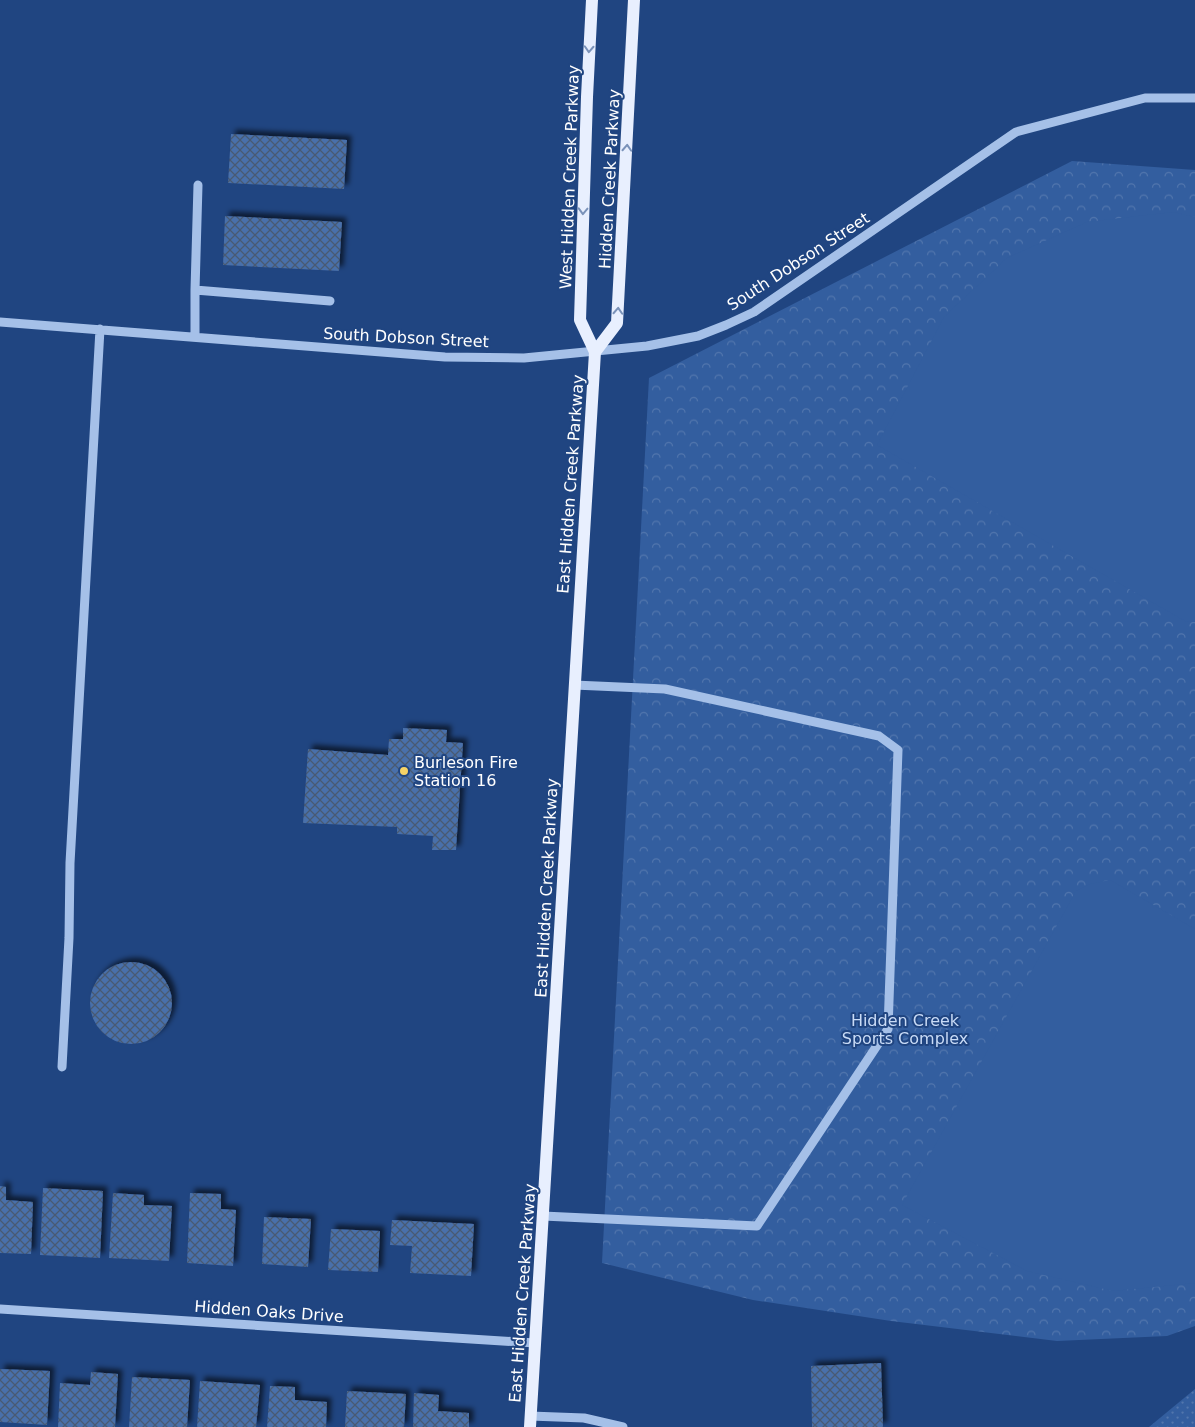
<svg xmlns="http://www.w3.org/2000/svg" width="1195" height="1427" font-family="'DejaVu Sans',sans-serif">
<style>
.grass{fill:url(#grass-dots)}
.park{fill:url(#park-crowns)}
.pitch{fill:#335e9f}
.building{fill:url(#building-cross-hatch);filter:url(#shadow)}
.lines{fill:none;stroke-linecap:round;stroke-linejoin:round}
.minor{stroke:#a5c0e8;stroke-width:9}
.major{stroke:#e8effe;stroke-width:12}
.oneway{stroke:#7a92b9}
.poi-dot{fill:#f6d366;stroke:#204581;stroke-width:2}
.labels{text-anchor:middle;stroke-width:4;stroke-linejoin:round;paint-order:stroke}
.street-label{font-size:16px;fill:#fff;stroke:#204581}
.poi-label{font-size:16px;fill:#fff;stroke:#204581;text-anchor:start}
.park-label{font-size:16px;fill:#c9dbf6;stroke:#204581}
</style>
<defs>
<pattern id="grass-dots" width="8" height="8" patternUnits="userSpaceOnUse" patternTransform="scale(1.25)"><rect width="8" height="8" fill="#335e9f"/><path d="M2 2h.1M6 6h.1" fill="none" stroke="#5276ad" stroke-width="1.8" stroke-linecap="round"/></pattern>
<pattern id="park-crowns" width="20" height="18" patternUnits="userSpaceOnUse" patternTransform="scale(1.25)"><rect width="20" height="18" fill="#335e9f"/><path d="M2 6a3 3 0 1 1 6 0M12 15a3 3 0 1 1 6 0" fill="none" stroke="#5276ad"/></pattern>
<pattern id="building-cross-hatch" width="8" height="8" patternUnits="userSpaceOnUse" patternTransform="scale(1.25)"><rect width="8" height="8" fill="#486faa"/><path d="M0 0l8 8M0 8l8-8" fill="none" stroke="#4a5a72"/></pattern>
<filter id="shadow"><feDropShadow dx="4.5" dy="-4.5" stdDeviation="2.5" flood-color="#0009"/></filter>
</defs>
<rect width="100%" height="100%" fill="#204581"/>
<path class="grass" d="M1195 1389V1427H1149Z"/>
<path class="park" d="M1072 161 1195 170V1326L1167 1336 1057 1341 891 1321 753 1300 602 1263 649 378Z"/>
<path class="pitch" d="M1173 212 1195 217V622L1185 621 877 445 944 317 1007 258 1087 222Z
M1110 880 1195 929V1283L1113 1291 1027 1271 902 1205 1076 891 1090 884Z"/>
<path class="building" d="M231 134 347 140 344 189 228 183Z
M225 216 342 222 339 271 223 265Z
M403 728 447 730 446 742 463 743 456 850H432L433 836 397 834V827L303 823 308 749 388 755 389 739H403Z
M90 1003a41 41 0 1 1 82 0a41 41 0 1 1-82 0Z
M0 1186 6 1187V1200L33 1202 31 1254 0 1253Z
M43 1188 103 1191 100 1258 40 1255Z
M113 1193 144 1195V1205L172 1206 169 1261 109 1258Z
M190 1193 221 1194V1209L236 1210 233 1266 187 1263Z
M264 1217 311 1219 308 1267 262 1264Z
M392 1220 474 1224 471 1276 410 1273 412 1246 390 1245Z
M331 1229 380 1231 378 1272 328 1270Z
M881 1363 883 1427H812L811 1366Z
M0 1369 50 1371 47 1425 0 1422Z
M91 1372 118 1374 115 1427H58L60 1383 90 1385Z
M132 1377 190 1380 187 1427H129Z
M200 1381 260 1385 256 1427H197Z
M270 1386 295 1387V1400L327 1402 326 1427H267Z
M347 1391 406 1394 404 1427H345Z
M414 1393 439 1395 438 1411 469 1413V1427H413Z"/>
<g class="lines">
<path class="minor" d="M195 290 330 301
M0 322 445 357 524 358 647 346 698 336 726 325 754 312 1016 132 1145 98H1195
M195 337V290L198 185
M62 1067 69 938 70 863 100 329
M543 1216 757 1226 888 1029 898 750 879 736 665 689 574 685
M0 1309 535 1343
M530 1416 584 1418 623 1427"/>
<path class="major" d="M595 352 617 323 634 0
M530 1427 595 352 580 320 587 97 592 0"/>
</g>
<defs><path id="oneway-chevron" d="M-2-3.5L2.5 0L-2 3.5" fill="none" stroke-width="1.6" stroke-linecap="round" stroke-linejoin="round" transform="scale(1.25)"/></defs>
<g class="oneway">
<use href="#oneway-chevron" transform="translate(589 49) rotate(93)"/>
<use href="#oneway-chevron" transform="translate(627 148) rotate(-87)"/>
<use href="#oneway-chevron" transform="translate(583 211) rotate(92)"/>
<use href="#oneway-chevron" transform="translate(618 311) rotate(-87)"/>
</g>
<circle class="poi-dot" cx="404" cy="771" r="5"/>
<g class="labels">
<g class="street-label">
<text transform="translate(569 177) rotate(-88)" y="6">West Hidden Creek Parkway</text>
<text transform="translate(609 179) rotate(-87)" y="6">Hidden Creek Parkway</text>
<text transform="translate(798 261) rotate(-33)" y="6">South Dobson Street</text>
<text transform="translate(406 337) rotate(3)" y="6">South Dobson Street</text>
<text transform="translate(570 484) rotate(-86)" y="6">East Hidden Creek Parkway</text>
<text transform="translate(546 888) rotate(-87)" y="6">East Hidden Creek Parkway</text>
<text transform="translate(522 1293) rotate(-86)" y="6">East Hidden Creek Parkway</text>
<text transform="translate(269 1311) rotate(4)" y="6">Hidden Oaks Drive</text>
</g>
<g class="poi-label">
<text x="414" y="768">Burleson Fire<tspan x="414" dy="18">Station 16</tspan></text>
</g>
<g class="park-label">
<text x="905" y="1026">Hidden Creek<tspan x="905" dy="18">Sports Complex</tspan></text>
</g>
</g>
</svg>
